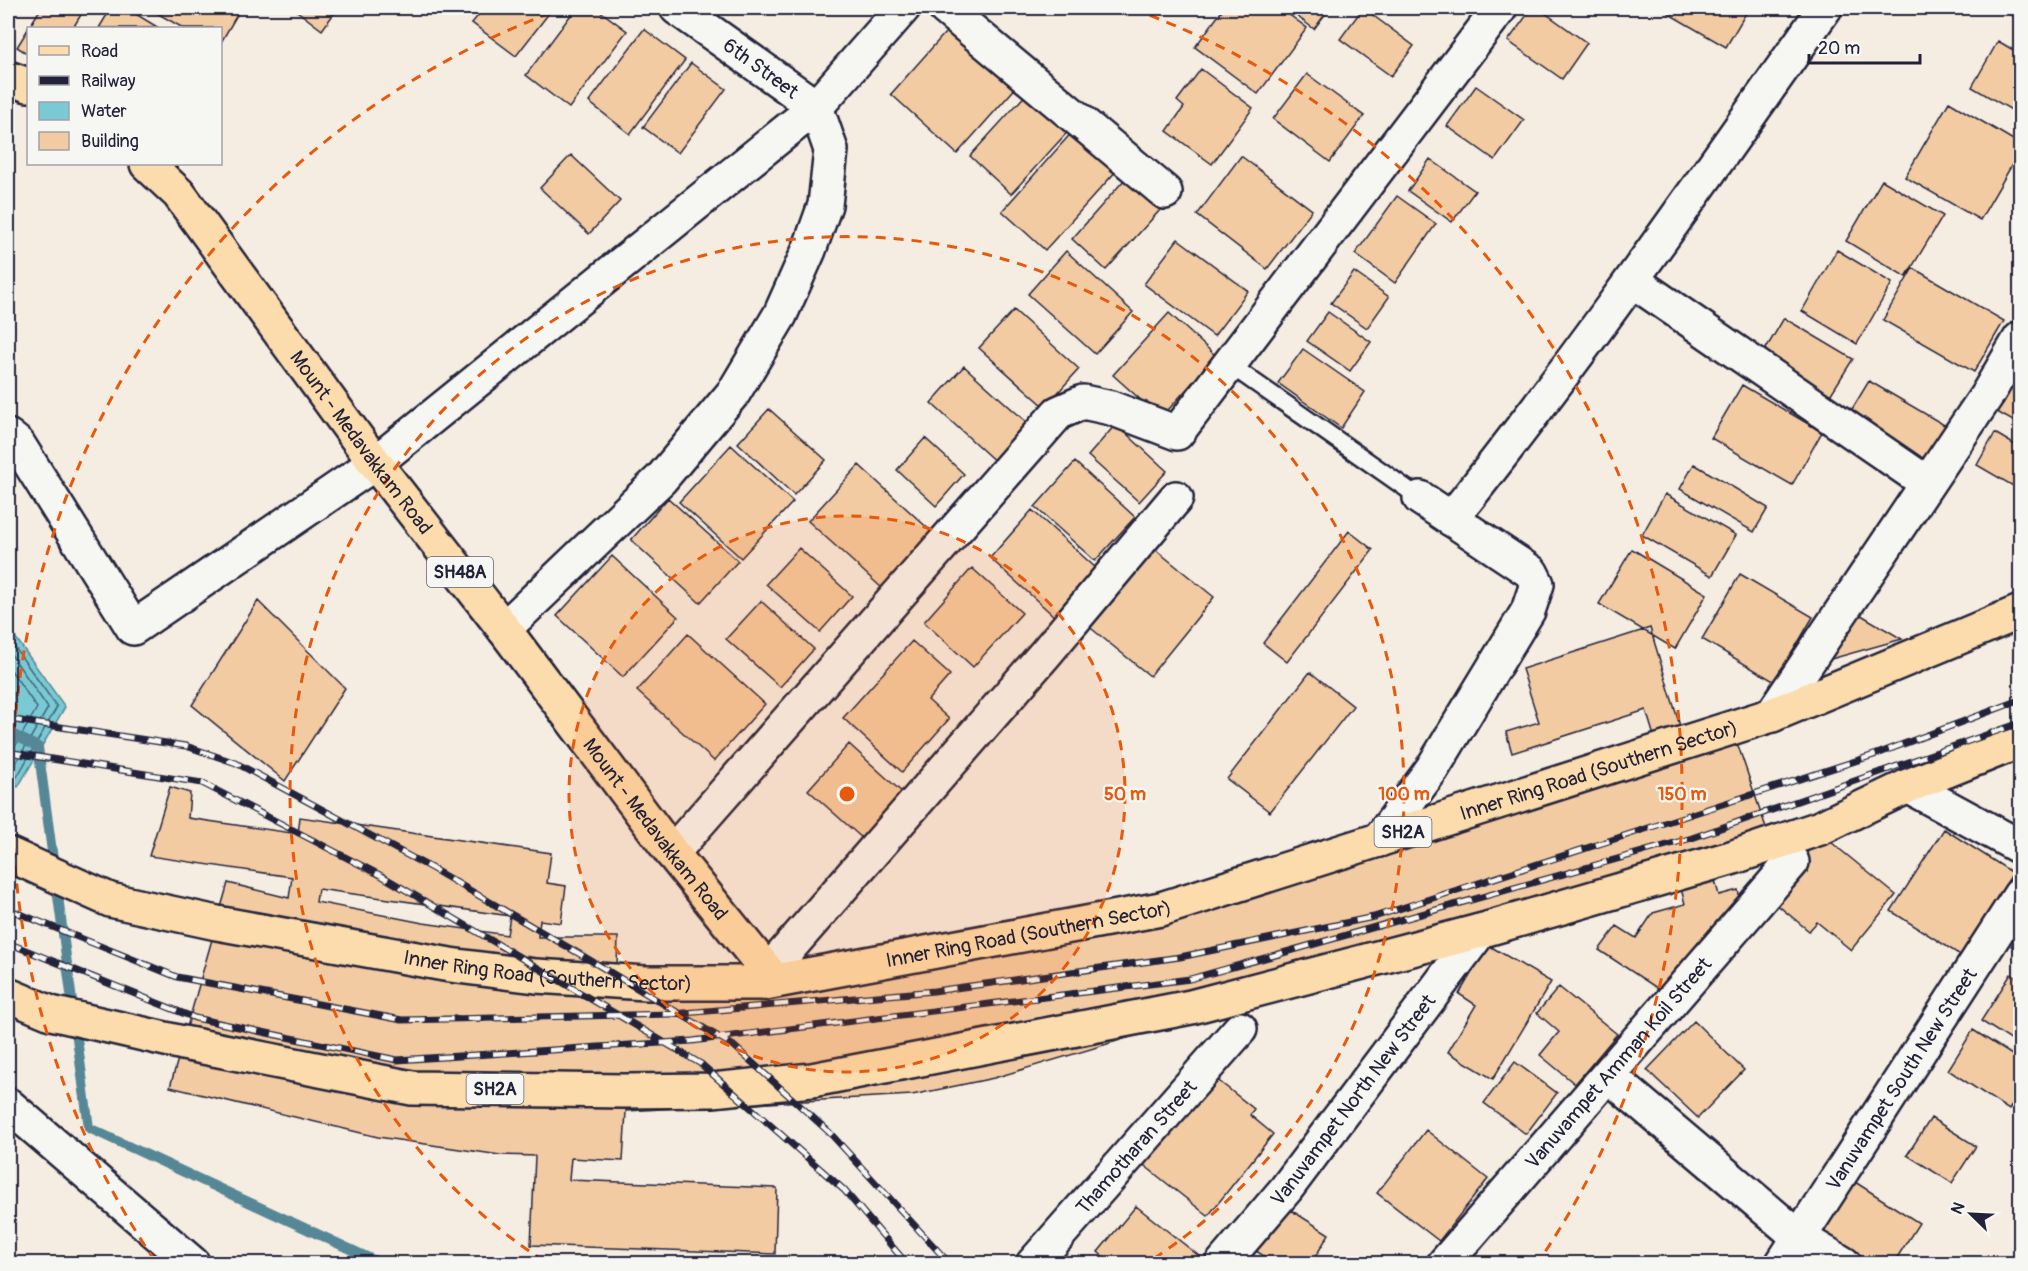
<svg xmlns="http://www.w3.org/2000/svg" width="2028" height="1271" font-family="Pangolin,sans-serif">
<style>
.water{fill:#79cad4;stroke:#568797;stroke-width:1.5}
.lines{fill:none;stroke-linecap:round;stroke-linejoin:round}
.shore{stroke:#456578;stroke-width:1.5}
.stream{stroke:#568797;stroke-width:10}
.building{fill:#f3cba2;stroke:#22223b;stroke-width:1.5;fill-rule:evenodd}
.lane-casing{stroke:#22223b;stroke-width:21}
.street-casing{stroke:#22223b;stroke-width:38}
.secondary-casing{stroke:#22223b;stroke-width:38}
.primary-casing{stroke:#22223b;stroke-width:38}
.lane{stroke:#f6f6f2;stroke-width:16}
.street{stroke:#f6f6f2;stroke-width:33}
.secondary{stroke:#f6f6f2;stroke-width:33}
.primary{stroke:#fcdcac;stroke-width:33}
.rail-casing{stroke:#22223b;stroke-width:7}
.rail{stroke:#f6f6f2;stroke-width:4.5;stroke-dasharray:14;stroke-linecap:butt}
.ring{fill:none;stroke:#e8590c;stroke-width:3;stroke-dasharray:10 8}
.labels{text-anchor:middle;stroke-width:4.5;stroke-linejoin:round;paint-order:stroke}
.shield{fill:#f6f6f2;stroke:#626272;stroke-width:1.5}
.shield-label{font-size:18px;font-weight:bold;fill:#22223b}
.street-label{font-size:20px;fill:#22223b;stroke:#f6f6f2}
.centre{fill:#e8590c;stroke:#f6f6f2;stroke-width:3}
.ring-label{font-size:18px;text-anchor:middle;font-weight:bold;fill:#e8590c;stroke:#f6f6f2;stroke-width:4.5;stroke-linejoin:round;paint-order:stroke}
</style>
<rect width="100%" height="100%" fill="#f5ede2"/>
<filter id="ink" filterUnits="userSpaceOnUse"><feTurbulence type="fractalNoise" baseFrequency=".0167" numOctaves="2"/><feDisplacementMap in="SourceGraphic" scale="12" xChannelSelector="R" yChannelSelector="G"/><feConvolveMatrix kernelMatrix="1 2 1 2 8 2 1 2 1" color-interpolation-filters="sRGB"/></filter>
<g filter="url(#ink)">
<path class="water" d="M8 627 65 707 18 787 8 782Z"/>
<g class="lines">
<path class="shore" d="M8 638 57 707 17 777H8
M8 650 48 708 13 768 8 769
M8 666 37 708 8 759"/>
<path class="stream" d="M8 732 38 747 89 1128 382 1264"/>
</g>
<path class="building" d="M41 8H85L73 28H28V54L17 47Z
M111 8H126L159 28H99Z
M148 8H241L220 44V28H183Z
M293 8H338L322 30Z
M484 8H553L516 56 472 23Z
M576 8H596L627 31 569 108 526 75Z
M1224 8H1280L1307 28 1258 94 1195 47Z
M1286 8H1330L1314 29Z
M1363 8 1414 46 1391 76 1340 39Z
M1532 8H1538L1587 43 1562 79 1508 41Z
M1673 8H1749L1726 47 1669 14Z
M1999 8H2020V20Z
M953 24 1019 84 957 154 891 94Z
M644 29 685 60 630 134 589 102Z
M1998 41 2020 54V115L1972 87Z
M691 63 726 89 678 153 643 127Z
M1201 69 1253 108 1212 164 1167 131 1184 107 1177 101Z
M1307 74 1364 116 1330 162 1273 119Z
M1476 86 1524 120 1495 160 1447 126Z
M1030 90 1072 127 1011 194 970 156Z
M1949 102 2020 144V151L1980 220 1905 177Z
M1074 130 1118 169 1045 250 1002 211Z
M571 155 620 201 589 234 540 188Z
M1241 156 1312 210 1267 269 1197 215Z
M1430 159 1475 191 1452 222 1408 191Z
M1125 179 1160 210 1106 270 1072 239Z
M1882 180 1943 216 1906 277 1846 241Z
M1397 196 1436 224 1395 283 1355 254Z
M1178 239 1248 291 1214 336 1144 284Z
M1837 250 1892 283 1857 344 1802 311Z
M1066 251 1133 312 1095 354 1028 294Z
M1913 268 2004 321 1974 372 1883 320Z
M1354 272 1389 297 1367 328 1331 303Z
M1014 310 1079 369 1045 407 979 348Z
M1328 312 1371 342 1350 371 1307 341Z
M1169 313 1216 356 1161 418 1113 375Z
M1784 318 1853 359 1829 397 1761 357Z
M1303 349 1365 392 1341 428 1278 383Z
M964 366 1032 427 998 464 931 403Z
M2020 373V425L1997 412Z
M1869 381 1946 426 1923 464 1846 419Z
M1742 385 1822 432 1792 485 1711 438Z
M769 409 826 460 794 495 738 443Z
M1116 424 1167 471 1139 502 1088 456Z
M1995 433 2020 448V490L1977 465Z
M925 438 964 474 936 506 897 470Z
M731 445 793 502 741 558 679 502Z
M1075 462 1135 517 1095 561 1035 507Z
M1694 464 1768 508 1754 532 1680 489Z
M859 465 933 533 883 589 808 521Z
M1665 494 1736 535 1712 576 1642 535Z
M668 498 738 561 700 603 631 540Z
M1032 510 1097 569 1055 617 990 558Z
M1349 531 1373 550 1287 662 1263 643Z
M1151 546 1214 597 1150 676 1087 625Z
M799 548 852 596 820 632 766 584Z
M1632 549 1707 594 1675 649 1599 604Z
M612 556 678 617 623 677 557 616Z
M972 568 1022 613 973 667 924 622Z
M1740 574 1813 617 1775 682 1702 639Z
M258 601 345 688 285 781 192 705Z
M761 601 814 649 780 687 726 639Z
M1856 612 1902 639 1824 661Z
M1650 628 1684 739 1731 725 1772 845 1710 863 1719 895 1738 890 1743 911 1672 998 1599 950 1617 926 1636 938 1653 913 1685 904 1677 873 994 1078 912 1095 626 1111 623 1161 571 1158 569 1180 777 1188 775 1254 531 1245 535 1156 500 1155 378 1137 170 1087 228 883 289 898 292 877 149 856 170 787 190 793 188 818 298 834 300 817 551 853 547 883 566 886 561 923 540 920 538 937H618L616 994 907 964 1657 746 1646 710 1512 753 1506 732 1539 722 1522 669ZM318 889 510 916 507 935 423 923 316 902Z
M688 634 765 704 714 761 637 691Z
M912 641 950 675 928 700 949 719 902 772 843 718Z
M1310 672 1353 706 1270 812 1227 779Z
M849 744 904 794 863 839 808 790Z
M1944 829 2013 873 1960 955 1891 911Z
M1821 834 1896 895 1851 950 1817 922 1809 931 1770 899Z
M2020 931V952L2011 946Z
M1488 945 1551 982 1493 1079 1448 1052 1476 1005 1459 994Z
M2011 974 2020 980V1046L1981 1021Z
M1559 987 1617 1034 1575 1084 1540 1055 1559 1032 1537 1013Z
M1694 1021 1744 1070 1698 1118 1647 1070Z
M1973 1030 2020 1060V1092L2009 1110 1948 1070Z
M1515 1062 1557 1093 1526 1134 1484 1103Z
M1210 1074 1254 1109 1250 1115 1273 1134 1208 1216 1140 1162Z
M1931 1118 1976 1146 1952 1183 1907 1155Z
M1426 1130 1488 1179 1439 1241 1377 1193Z
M1855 1182 1919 1223 1893 1264H1873L1823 1231Z
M1281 1204 1329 1234 1311 1264H1276L1253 1249Z
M1136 1206 1204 1260 1201 1264H1112L1098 1252Z"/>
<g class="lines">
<defs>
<path id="lane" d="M1230 365 1420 498"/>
<g id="street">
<path d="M945 8 1165 192"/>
<path d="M1633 281 1927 483"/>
<path d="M8 436 18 444 133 628 375 463 816 107 903 8"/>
<path d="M1451 519C1583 354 1703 180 1825 8"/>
<path d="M504 629 661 479 734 392 780 315 809 250 825 205 831 150 816 107 677 8"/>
<path d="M1772 715 1987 395 2020 339"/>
<path d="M1379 840 1432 769 1528 611 1537 584 1531 572 1420 498"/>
<path d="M672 853 1058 413 1083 402 1111 408 1177 433 1500 8"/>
<path d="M768 972 1045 654 1176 498"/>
<path d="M1609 1076 1800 1238 1844 1264"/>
<path d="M8 1105 193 1264"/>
<path id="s1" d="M1033 1264 1240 1029"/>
<path id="s2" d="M1222 1264 1286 1189 1480 931"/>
<path id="s3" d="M1444 1264 1792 862"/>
<path id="s4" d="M1782 1264 2020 895"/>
</g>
<path id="secondary" d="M1908 786 2020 847"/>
<g id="primary">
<path d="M8 78 28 85"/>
<path id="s5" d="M147 164 179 194 375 463 504 629 672 853 768 972 765 983"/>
<path id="s6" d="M8 854 110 900 217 923 450 965 536 976 646 983H765L1161 909 1772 715 2020 612"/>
<path d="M8 995 51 1013 183 1043 412 1088 624 1091 712 1090 812 1080 1191 1007 1480 931 1734 857 1820 828 1908 786 2020 741"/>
</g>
</defs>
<use href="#lane" class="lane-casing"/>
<use href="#street" class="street-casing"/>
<use href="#secondary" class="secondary-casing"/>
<use href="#primary" class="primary-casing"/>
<use href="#lane" class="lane"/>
<use href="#street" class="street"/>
<use href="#secondary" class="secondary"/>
<use href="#primary" class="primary"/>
<defs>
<path id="rail" d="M8 719 186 746 236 763 433 869 578 953 734 1046 829 1132 950 1264
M8 752 202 783 382 876 701 1064 844 1190 907 1264
M8 909 177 977 402 1020 673 1014 934 991 1180 957 1374 917 1877 754 2020 700
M8 943 195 1018 397 1060 692 1041 1190 979 1692 838 2020 723"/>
</defs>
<use href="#rail" class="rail-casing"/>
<use href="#rail" class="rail"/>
</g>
</g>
<circle cx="847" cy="794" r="278" fill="#e8590c" fill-opacity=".12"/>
<g class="ring">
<circle cx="847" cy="794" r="278"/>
<path d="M544 1261A557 557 0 1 1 1150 1261"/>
<path d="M155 1261A835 835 0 0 1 561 9M1133 9A835 835 0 0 1 1539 1261"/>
</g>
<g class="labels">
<g class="shield">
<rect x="427" y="557" width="66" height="30" rx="4.5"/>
<rect x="1374.5" y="817" width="57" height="30" rx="4.5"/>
<rect x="466.5" y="1074" width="57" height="30" rx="4.5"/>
</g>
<g class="shield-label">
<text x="460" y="578">SH48A</text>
<text x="1403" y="838">SH2A</text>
<text x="495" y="1095">SH2A</text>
</g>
<g class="street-label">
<text transform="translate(761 68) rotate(36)" y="7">6th Street</text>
<text dy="7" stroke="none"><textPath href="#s5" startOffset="352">Mount - Medavakkam Road</textPath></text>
<text dy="7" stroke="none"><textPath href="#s6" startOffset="1636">Inner Ring Road (Southern Sector)</textPath></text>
<text dy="7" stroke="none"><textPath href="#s5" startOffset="838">Mount - Medavakkam Road</textPath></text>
<text dy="7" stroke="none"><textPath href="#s6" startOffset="1042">Inner Ring Road (Southern Sector)</textPath></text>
<text dy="7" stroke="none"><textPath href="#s6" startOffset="556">Inner Ring Road (Southern Sector)</textPath></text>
<text dy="7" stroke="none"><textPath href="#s3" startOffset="266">Vanuvampet Amman Koil Street</textPath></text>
<text dy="7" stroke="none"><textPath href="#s4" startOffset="220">Vanuvampet South New Street</textPath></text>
<text dy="7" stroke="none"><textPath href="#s2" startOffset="210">Vanuvampet North New Street</textPath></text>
<text dy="7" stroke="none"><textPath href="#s1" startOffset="156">Thamotharan Street</textPath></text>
</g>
</g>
<circle cx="847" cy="794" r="9" class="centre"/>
<g class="ring-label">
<text x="1125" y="800">50 m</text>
<text x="1404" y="800">100 m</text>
<text x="1682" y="800">150 m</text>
</g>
<rect width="2028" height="1271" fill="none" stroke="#f6f6f2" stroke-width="30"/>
<rect x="15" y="15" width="1998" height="1241" fill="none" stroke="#22223b" stroke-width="2" filter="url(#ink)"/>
<rect x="27" y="27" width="195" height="138" fill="#f6f6f2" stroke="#a1a1a9" stroke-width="1.5"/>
<rect x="39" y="46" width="30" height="9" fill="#fcdcac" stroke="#a1a1a9" stroke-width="1.5"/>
<text x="81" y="57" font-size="18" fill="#22223b">Road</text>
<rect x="39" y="76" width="30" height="9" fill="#22223b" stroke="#a1a1a9" stroke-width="1.5"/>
<text x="81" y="87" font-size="18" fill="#22223b">Railway</text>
<rect x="39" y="102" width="30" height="18" fill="#79cad4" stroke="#a1a1a9" stroke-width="1.5"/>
<text x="81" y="117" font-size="18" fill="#22223b">Water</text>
<rect x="39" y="132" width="30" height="18" fill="#f3cba2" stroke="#a1a1a9" stroke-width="1.5"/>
<text x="81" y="147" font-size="18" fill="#22223b">Building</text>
<g transform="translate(1971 1214) rotate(294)" stroke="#f6f6f2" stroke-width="4.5" paint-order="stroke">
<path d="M0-4.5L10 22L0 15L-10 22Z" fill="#22223b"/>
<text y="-9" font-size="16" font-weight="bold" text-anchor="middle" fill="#22223b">N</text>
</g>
<path d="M1809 54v9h111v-9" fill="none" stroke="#22223b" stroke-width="3"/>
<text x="1818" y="54" font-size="18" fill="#22223b" stroke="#f6f6f2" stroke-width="4.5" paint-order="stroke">20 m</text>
</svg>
